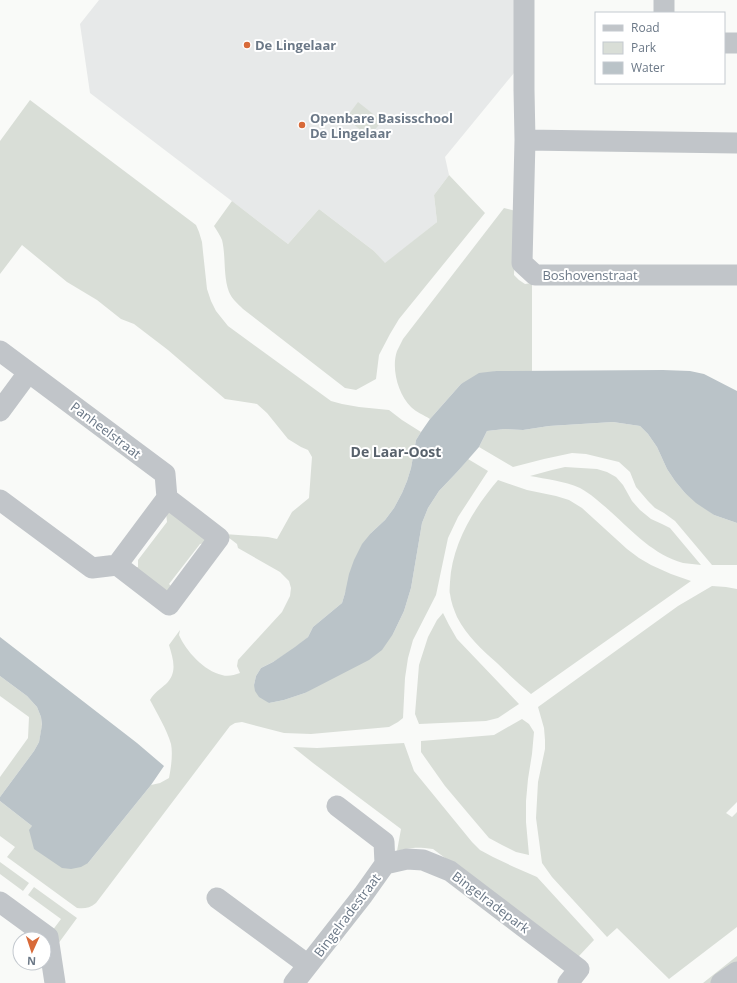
<svg xmlns="http://www.w3.org/2000/svg" width="737" height="983" font-family="'Open Sans',sans-serif">
<style>
.built{fill:#e7e9e9}
.green{fill:#d9ded7}
.water{fill:#bac3c8}
.lines{fill:none;stroke-linecap:round;stroke-linejoin:round}
.minor{stroke:#c1c5c9;stroke-width:21}
.poi-dot{fill:#d86a39;stroke:#fff;stroke-width:1.5}
.labels{text-anchor:middle;stroke-width:4;stroke-linejoin:round;paint-order:stroke}
.poi-label{font-size:13px;font-weight:bold;fill:#6b7887;stroke:#fff;text-anchor:start}
.street-label{font-size:13px;fill:#6b7887;stroke:#fff}
.neighbourhood-label{font-size:14px;font-weight:bold;fill:#58626c;stroke:#fff}
</style>
<rect width="100%" height="100%" fill="#f9faf8"/>
<path class="built" d="M99 0H514V73L445 157 449 175 434 195 437 222 385 264 374 251 319 209 288 244 90 93 80 24Z"/>
<path class="green" d="M30 100 196 225 199 232 202 242 203 252 207 289 211 301 216 311 228 326 331 401 342 404 359 407 389 410 402 420 421 432 416 440 411 468 407 481 402 493 394 508 385 520 371 533 345 593 342 603 313 627 308 637 295 648 273 662 261 668 256 676 254 685 269 703 284 700 305 693 393 634 404 611 411 588 422 523 428 508 439 491 458 471 468 459 488 471 458 517 448 538 436 595 413 640 408 658 405 678 403 718 398 722 389 727 311 734 284 733 242 722 235 723 230 726 96 903C90 908 84 909 77 908L7 857 15 847 0 836V801L32 826 88 863 151 785 160 783 169 778C171 768 173 754 171 744 167 730 157 713 150 700 154 693 160 689 166 684 178 672 173 659 169 645L180 630 179 635C186 651 204 671 222 675 228 677 234 675 240 673L237 666 238 660 282 612 290 596 291 588 289 581 280 572 238 548 237 544 224 534 268 537 277 539 292 512 309 498 312 457 308 450 301 447 288 439 267 413 257 404 225 399 168 350 134 324 121 319 97 300 67 282 22 245 0 274V141Z
M358 102 382 121 369 137 346 118Z
M449 175 485 213 399 319 390 334 379 355 376 379 356 390 345 388 243 309C238 304 232 299 229 292 223 276 226 256 222 240 220 235 217 231 214 226L232 201 288 244 319 209 374 251 385 263 437 222 434 195Z
M504 208 516 211 514 275 519 280 525 284 532 283V372L496 371 461 384 430 419C424 415 416 412 411 407 398 394 391 368 397 351 399 347 401 343 403 339Z
M613 422 640 426 648 434 657 447 667 469 675 481 685 493 714 515 737 523V565H712L675 521 664 513 655 508 648 501 636 487 630 472 619 462 586 454 572 453 544 459 513 467 479 447 487 431 505 429 523 430 549 426Z
M565 467 597 469 607 472 616 477 623 485 632 501 640 510 651 519 662 524 670 528 701 565C695 564 689 564 683 563 654 555 633 532 611 512 602 504 591 494 580 488 564 481 546 479 530 476L552 470Z
M498 480 527 490 556 496 569 500 582 508 627 549 639 558 651 565 671 574 691 581 531 694C519 684 508 674 497 663 482 650 467 636 457 617 454 610 451 602 450 594 449 591 450 586 450 582 452 544 474 508 498 480Z
M173 512 206 536 207 543 200 544 169 584 172 587 169 592 130 569 138 567V560L167 522 166 513Z
M712 586 726 587 737 589V802L726 813 732 817 737 812V927L669 979 617 928 607 937 552 877 542 863 536 818 538 782 545 749V740L544 728 538 707 678 606Z
M443 613 449 625 457 639 519 704 498 718 486 721 419 724 415 714 419 665 428 637 437 620Z
M0 676 27 696 37 707 41 717 42 726 39 742 34 751 0 797V777L28 738 29 717 0 696Z
M522 719 529 724 534 732 532 754 528 779 526 801V822L529 855 516 852 502 845 489 838 472 818 445 786 421 752V741L494 735Z
M404 743 414 771 472 842 480 850 493 857 514 867 537 877 591 936 594 940 579 956H577L433 849C418 847 412 847 397 851L401 829 313 763 293 747 317 748Z
M0 862 29 883 23 891 0 874Z
M34 887 77 918 55 948 52 931 61 919 28 895Z
M737 956V965L713 983H703Z"/>
<path class="water" d="M663 370 690 371 704 374 737 391V523L714 515 696 503 685 493 675 481 667 469 657 447 648 434 640 426 613 422 549 426 523 430 505 429 487 431 479 447 458 471 439 491 428 508 422 523 411 588 404 611 393 634 382 650 369 660 305 693 284 700 269 703 259 697 255 691 254 685 256 676 261 668 273 662 295 647 308 637 313 627 342 603 345 593 349 574 354 560 362 544 371 533 385 520 394 508 402 493 407 481 411 468 416 440 421 432 430 419 461 384 479 373 496 371Z
M0 637 137 743 164 766 151 785 88 863 81 867 71 869 62 868 34 849 29 830 32 826 0 801V797L34 751 39 742 42 725 41 717 37 707 27 696 0 676Z"/>
<g class="lines">
<path class="minor" d="M524 0V90L525 140
M664 13V0
M724 43H737
M737 143 525 140 522 263 535 275H737
M0 351 165 474 167 498
M0 411 28 373
M0 500 92 568 117 565 169 605 219 538 167 498 117 565
M337 806 384 842 385 864 407 859 423 860 450 871 579 969 568 983
M217 898 308 965
M0 902 48 937 55 983
M294 983 363 895 385 864
M721 983 737 972"/>
</g>
<g class="poi-dot">
<circle cx="247" cy="45" r="4"/>
<circle cx="302" cy="125" r="4"/>
</g>
<g class="labels">
<g class="poi-label">
<text x="255" y="50">De Lingelaar</text>
<text x="310" y="123">Openbare Basisschool<tspan x="310" dy="15">De Lingelaar</tspan></text>
</g>
<g class="street-label">
<text x="590" y="280">Boshovenstraat</text>
<text transform="translate(106 430) rotate(37)" y="5">Panheelstraat</text>
<text transform="translate(491 902) rotate(37)" y="5">Bingelradepark</text>
<text transform="translate(347 915) rotate(-53)" y="5">Bingelradestraat</text>
</g>
<g class="neighbourhood-label">
<text x="396" y="457">De Laar-Oost</text>
</g>
</g>
<rect x="595" y="12" width="130" height="72" fill="#ffffff" stroke="#c4c9cf"/>
<rect x="603" y="25" width="20" height="6" fill="#c1c5c9" stroke="#c4c9cf"/>
<text x="631" y="32" font-size="12" fill="#6b7887">Road</text>
<rect x="603" y="42" width="20" height="12" fill="#d9ded7" stroke="#c4c9cf"/>
<text x="631" y="52" font-size="12" fill="#6b7887">Park</text>
<rect x="603" y="62" width="20" height="12" fill="#bac3c8" stroke="#c4c9cf"/>
<text x="631" y="72" font-size="12" fill="#6b7887">Water</text>
<g transform="translate(32 951) rotate(183)"><circle r="19" fill="#ffffff" stroke="#c4c9cf"/>
<path d="M0-3L7 15L0 10L-7 15Z" fill="#d86a39"/>
<text y="-6" font-size="11" font-weight="bold" text-anchor="middle" fill="#6b7887">N</text>
</g>
</svg>
